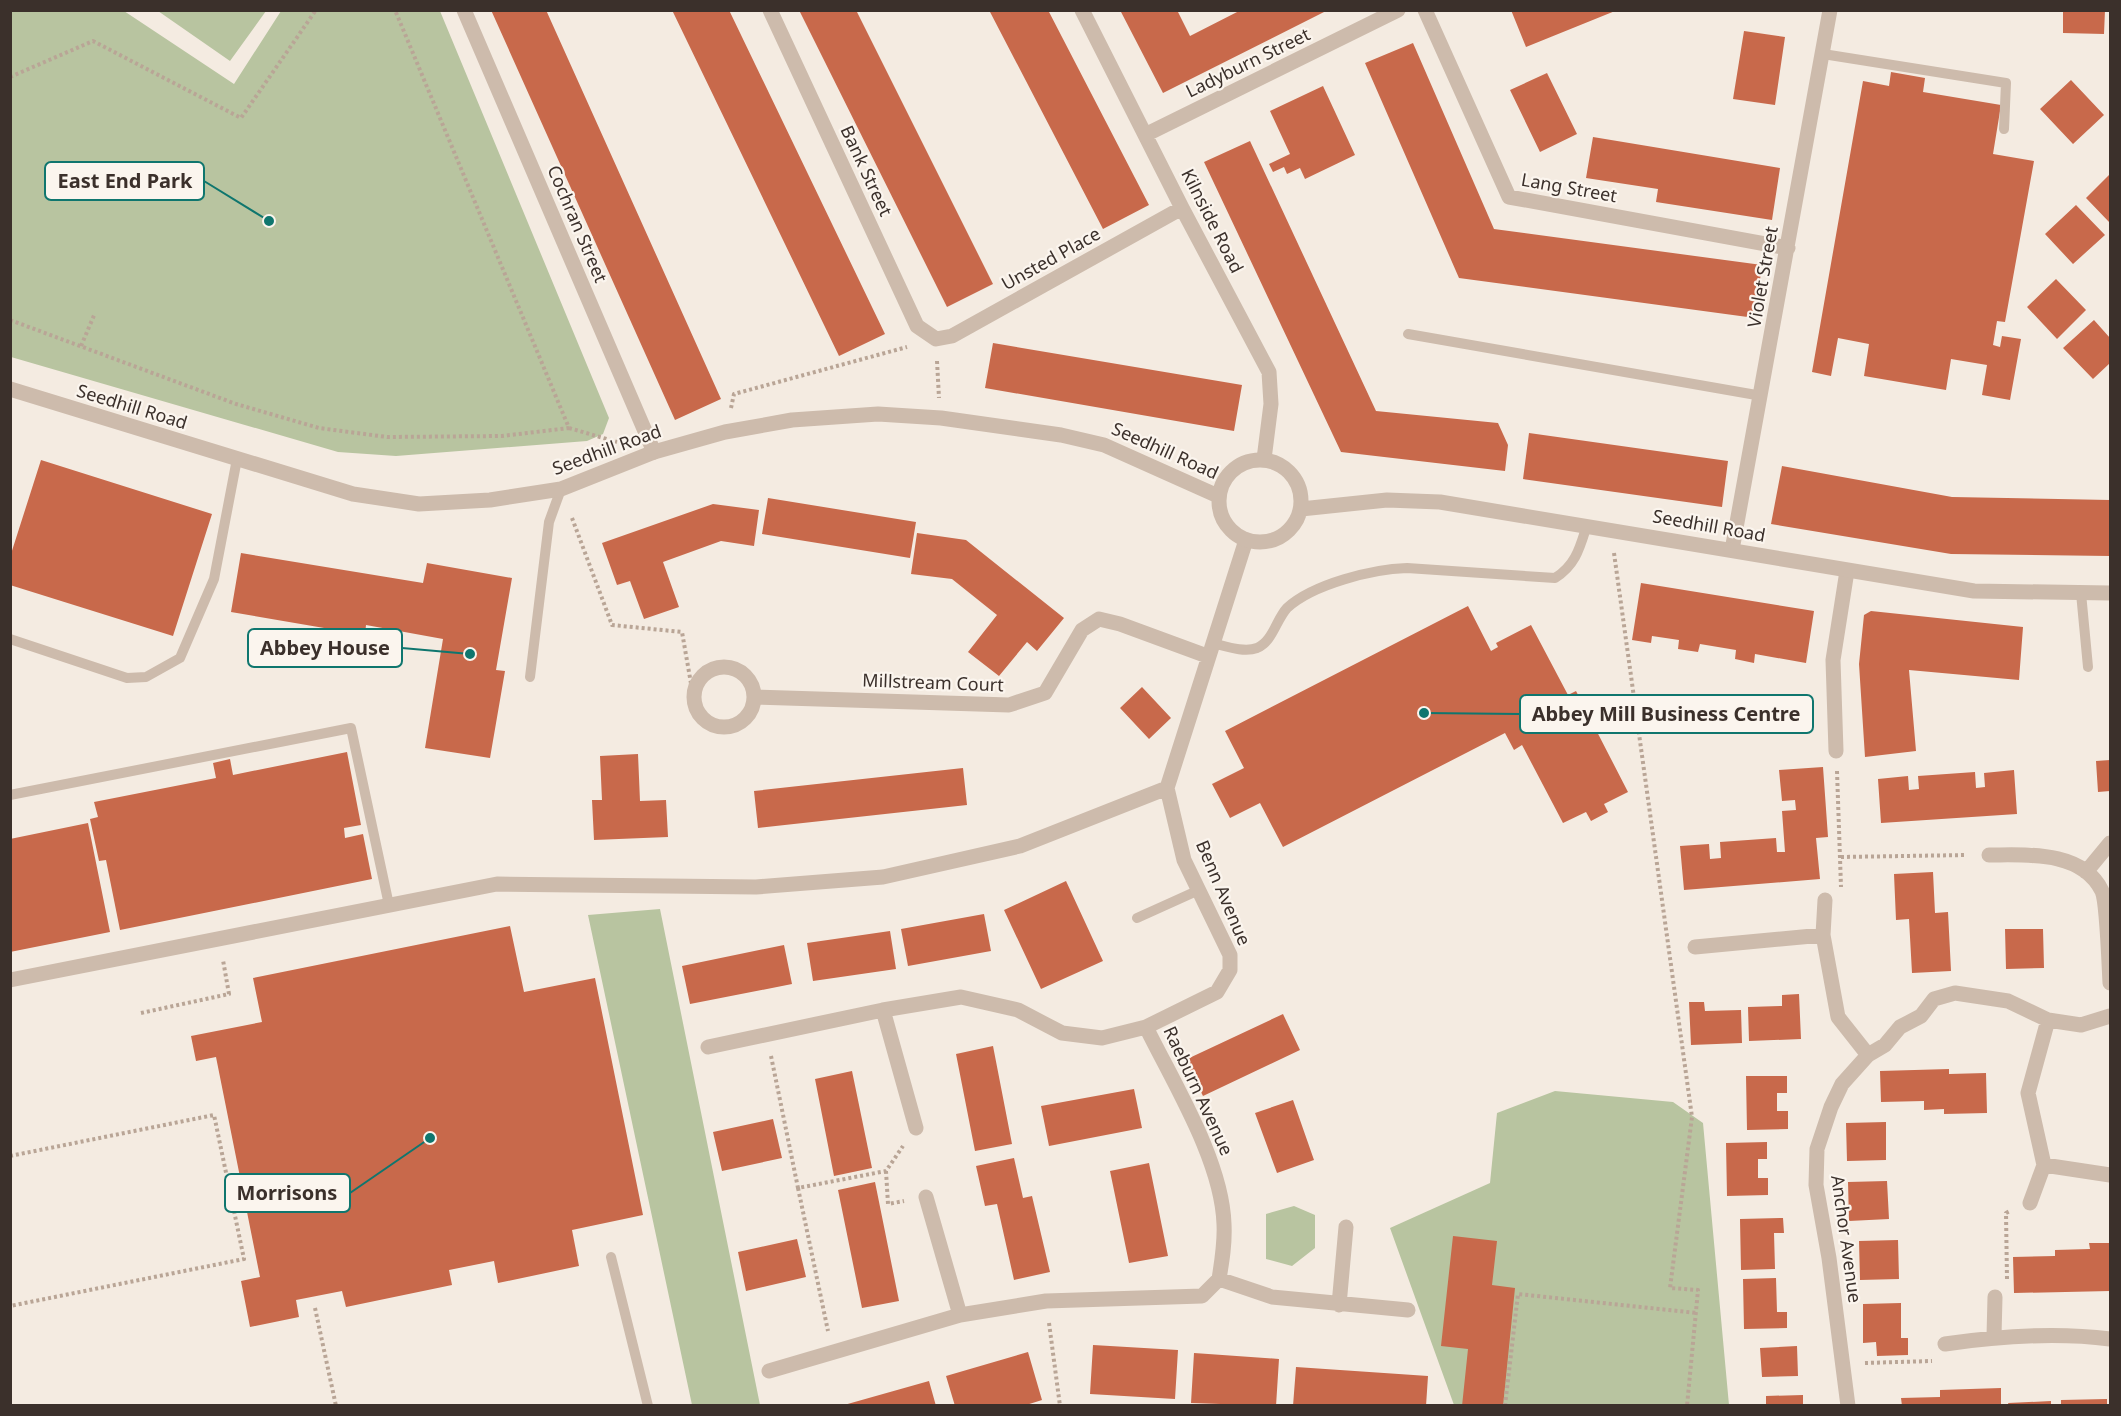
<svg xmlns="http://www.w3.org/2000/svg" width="2121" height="1416" font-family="'Noto Sans',sans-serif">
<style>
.green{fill:#b8c4a0}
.building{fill:#c8694b}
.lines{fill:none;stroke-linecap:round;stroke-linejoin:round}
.path{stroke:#b9a596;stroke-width:4;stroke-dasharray:3 3;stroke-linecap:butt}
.service{stroke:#cdbbac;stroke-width:10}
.minor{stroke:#cdbbac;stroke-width:15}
.tertiary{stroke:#cdbbac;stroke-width:15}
.labels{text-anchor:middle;stroke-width:4.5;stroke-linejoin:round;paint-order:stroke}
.street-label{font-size:18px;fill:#3b302b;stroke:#fbf5ee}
.leader{fill:none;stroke:#0f766e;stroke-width:2}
.callout-dot{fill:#0f766e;stroke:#fbf5ee;stroke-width:2}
.callout{fill:#fbf5ee;stroke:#0f766e;stroke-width:2}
.callout-label{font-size:20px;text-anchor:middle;font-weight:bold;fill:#3b302b}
</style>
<rect width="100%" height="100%" fill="#f4ebe1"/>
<path class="green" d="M10 11H124L234 84 281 11H440L609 418 603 434 587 441 396 456 338 452 11 357Z
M158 11H266L230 61Z
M660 909 760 1405H692L588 915Z
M1555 1091 1673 1102 1703 1123 1729 1405H1454L1390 1228 1490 1183 1497 1113Z
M1294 1206 1315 1215V1248L1292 1266 1266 1259V1214Z"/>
<path class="building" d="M491 10H546L721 399 675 420Z
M672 10H729L885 334 839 356Z
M799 10H856L993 284 947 307Z
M989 10H1048L1149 205 1103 229Z
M1120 10H1177L1190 36 1241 10H1328L1163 93Z
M1511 10H1615V11L1526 47Z
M2063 10H2105L2104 34 2063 33Z
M1744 31 1785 37 1775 105 1733 99Z
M1413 43 1494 229 1762 265 1755 318 1459 278 1365 63Z
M1891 72 1925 78 1923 92 2001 105 1993 154 2034 161 2005 322 1997 321 1993 345 2000 347 2002 336 2021 339 2010 400 1982 395 1987 365 1951 359 1946 390 1864 376 1869 344 1838 338 1831 376 1812 372 1863 81 1889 86Z
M1547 73 1577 134 1540 152 1510 90Z
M2071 80 2104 115 2073 144 2040 109Z
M1323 86 1355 155 1305 179 1300 168 1287 174 1284 167 1273 172 1269 164 1290 154 1270 111Z
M1593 137 1780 168 1772 220 1656 202 1658 189 1586 178Z
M1250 141 1376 411 1498 423 1508 445 1505 471 1341 452 1204 162Z
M2110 174V223L2086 198Z
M2076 205 2105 235 2073 264 2045 234Z
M2056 279 2086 310 2057 339 2027 307Z
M2094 320 2110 338V363L2093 379 2063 348Z
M993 343 1242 385 1234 431 985 388Z
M1529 433 1728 461 1722 507 1523 479Z
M41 460 212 514 173 636 10 585V557Z
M1782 466 1952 497 2110 500V556L1951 554 1771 524Z
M768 498 916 522 910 558 762 534Z
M713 504 759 510 754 546 721 541 663 562 679 607 644 619 630 581 617 585 602 543Z
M917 533 966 540 1064 618 1037 651 1027 642 999 676 968 652 997 615 952 579 911 574Z
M241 553 423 583 427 563 512 578 496 670 505 671 490 758 425 748 443 639 366 625 365 635 231 612Z
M1641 583 1814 611 1806 663 1755 654 1754 663 1735 659 1736 650 1700 644 1698 652 1678 649 1679 640 1652 636 1651 643 1632 640Z
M1468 606 1491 651 1498 647 1496 643 1531 625 1568 695 1576 691 1628 792 1604 804 1608 812 1591 821 1586 812 1563 823 1522 745 1514 750 1505 733 1283 847 1260 803 1230 818 1212 784 1244 768 1225 731Z
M1871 611 2023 627 2019 680 1909 670 1916 751 1865 757 1859 664 1864 615Z
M1142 687 1171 718 1149 739 1120 708Z
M347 752 361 825 344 828 345 838 363 834 372 879 120 930 106 860 99 861 90 819 98 817 94 802 216 778 213 763 230 759 233 775Z
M638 754 640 801 666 800 668 837 594 840 592 800H602L600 756Z
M2110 760V791L2098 792 2096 761Z
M1823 767 1828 837 1816 838 1820 879 1684 890 1680 846 1709 844 1710 859 1721 858 1720 842 1776 838 1777 852H1785L1782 811 1796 810 1795 800 1782 801 1779 770Z
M963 768 967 805 758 828 754 791Z
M2014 770 2017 814 1881 823 1878 779 1908 776 1909 790 1919 789 1918 776 1975 772 1976 788 1985 787 1984 773Z
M88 823 110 932 10 952V839Z
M1933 872 1935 913 1948 912 1951 971 1912 973 1909 919 1896 920 1894 874Z
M1066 881 1103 961 1041 989 1004 910Z
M984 914 991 951 908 966 901 929Z
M510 926 524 992 595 978 643 1215 572 1230 579 1266 498 1283 494 1261 449 1270 452 1285 346 1307 342 1291 296 1300 299 1317 250 1327 241 1281 260 1277 216 1057 196 1061 191 1036 262 1022 253 978Z
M2005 929H2043L2044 968 2006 969Z
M890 931 896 969 813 981 807 943Z
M784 945 792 984 690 1004 682 966Z
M1799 994 1801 1039 1749 1041 1748 1007 1782 1006V995Z
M1689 1002H1704L1705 1011 1741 1010 1742 1043 1691 1045Z
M1283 1014 1300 1050 1203 1096 1185 1060Z
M993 1046 1012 1144 975 1151 956 1054Z
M1949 1069V1074L1986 1073 1987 1113 1944 1114V1109L1924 1110V1101L1881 1102 1880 1071Z
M852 1071 872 1168 834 1176 815 1079Z
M1746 1076H1787V1093H1777V1111H1788V1129L1747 1130Z
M1134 1089 1142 1128 1049 1146 1041 1106Z
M1293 1100 1314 1160 1277 1173 1255 1113Z
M773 1119 782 1158 722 1171 713 1132Z
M1886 1122V1160L1847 1161 1846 1123Z
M1767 1142V1159H1758V1178H1768V1195L1727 1196 1726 1143Z
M1014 1158 1023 1198 1032 1196 1050 1272 1014 1280 997 1204 985 1206 976 1166Z
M1149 1163 1168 1256 1129 1263 1110 1171Z
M1887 1181 1889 1219 1849 1221 1848 1182Z
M875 1182 899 1301 862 1308 838 1190Z
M1783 1218 1784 1233H1774L1775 1269 1741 1270 1740 1219Z
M1453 1236 1497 1241 1492 1285 1515 1288 1503 1406H1462L1468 1349 1441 1346Z
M797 1239 806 1277 746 1291 738 1252Z
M1898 1240 1899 1279 1860 1280 1859 1241Z
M2089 1243H2110V1291L2014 1293 2013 1257 2055 1256V1250L2090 1249Z
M1776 1278 1777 1312H1787V1328L1744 1329 1743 1279Z
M1901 1303V1338H1908V1355L1877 1356 1876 1342 1863 1343V1304Z
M1093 1345 1178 1350 1175 1399 1090 1394Z
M1797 1346 1798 1376 1762 1377 1760 1348Z
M1028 1352 1042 1400 1023 1406H955L946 1376Z
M1194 1353 1279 1359 1276 1406 1191 1403Z
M1296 1367 1428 1376 1426 1406H1293Z
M929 1381 936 1406H844V1405Z
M2001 1388V1406H1902L1901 1398 1940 1397V1390Z
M1803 1395V1406H1766V1396Z
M2107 1399V1406H2061V1400Z
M2051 1401V1406H2009L2008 1403Z"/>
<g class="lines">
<path class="path" d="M10 77 93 41 241 118 316 10
M10 320 236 404 319 428 387 437 502 436 569 428 395 10
M81 346 95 313
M937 361 939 398
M731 408 734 394 907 347
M569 428 617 442
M572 518 612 625 682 632 693 695
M1614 553 1692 1117 1670 1288 1698 1290 1687 1406
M1837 771 1841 887
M1841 857 1967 855
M141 1013 229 994 223 960
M771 1056 798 1188 886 1171 903 1146
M10 1156 214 1115 244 1259 10 1306
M886 1171 888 1204 904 1201
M798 1188 828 1331
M2007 1279 2006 1213 2010 1211
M315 1308 336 1406
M1049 1323 1060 1406
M1865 1363 1932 1361
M1505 1406 1518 1294 1697 1313"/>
<path class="service" d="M1823 54 2006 83 2004 129
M1408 334 1762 396
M2081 593 2088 667
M10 639 127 678 146 677 180 658 214 579 237 459
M1212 643C1225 646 1244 653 1257 648 1273 641 1276 620 1287 608 1313 584 1373 569 1407 568L1555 578C1576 565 1580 547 1587 525
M530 677 549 522 561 489
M10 795 351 728 389 905
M1137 918 1199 890
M611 1257 648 1406"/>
<path class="minor" d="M464 10 654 452
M770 10 917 326 936 339 952 336 1182 208
M1082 10 1182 208 1269 372 1271 404 1264 459
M1425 10 1509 197 1788 248
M1147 134 1398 10
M1732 550 1830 10
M694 697a30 30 0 1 1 60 0a30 30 0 1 1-60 0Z
M754 697 1009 705 1045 693 1082 630 1099 619 1120 624 1207 656
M1836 751 1833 660 1847 571
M1989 855C2026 855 2082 850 2102 891 2107 902 2109 966 2110 983
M2086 872 2110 843
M1825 900 1823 935 1838 1017 1868 1055
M1695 947 1823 935
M10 980 497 884 756 887 883 877 1020 846 1167 788
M708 1047 883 1010
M916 1128 883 1010 961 997 1018 1010 1062 1033 1102 1038 1146 1027 1217 992 1230 970V955L1184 860 1167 788 1246 540
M2044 1165 2110 1175
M926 1197 960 1315
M2030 1203 2044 1165 2028 1093 2048 1020
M1219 1279 1272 1297 1408 1310
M1339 1305 1346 1227
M1994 1336 1995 1297
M1945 1344C2000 1336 2055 1332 2110 1339
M769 1371 960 1315 1046 1301 1202 1296 1219 1279C1222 1261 1225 1243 1224 1224 1222 1161 1174 1084 1146 1027
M1848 1406 1829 1258 1816 1185 1817 1149 1831 1107 1842 1084 1868 1055 1885 1045 1900 1027 1921 1016 1934 999 1955 993 2008 1001 2048 1020 2081 1025 2110 1016"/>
<path class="tertiary" d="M10 389 353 494 419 504 490 500 561 489 654 452 725 432 792 420 878 414 941 418 1061 435 1104 445 1218 496
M1219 501a41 41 0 1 1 82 0a41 41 0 1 1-82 0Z
M1301 509 1387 500 1440 502 1974 591 2110 593"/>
</g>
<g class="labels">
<g class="street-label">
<text transform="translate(1248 63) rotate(-26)" y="6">Ladyburn Street</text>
<text transform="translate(866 171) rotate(65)" y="6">Bank Street</text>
<text transform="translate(1569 188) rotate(10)" y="6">Lang Street</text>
<text transform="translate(1212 221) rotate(63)" y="6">Kilnside Road</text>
<text transform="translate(577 224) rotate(67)" y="6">Cochran Street</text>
<text transform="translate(1051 259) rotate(-29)" y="6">Unsted Place</text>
<text transform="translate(1763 277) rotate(-80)" y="6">Violet Street</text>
<text transform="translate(132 407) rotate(17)" y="6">Seedhill Road</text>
<text transform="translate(607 450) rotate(-20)" y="6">Seedhill Road</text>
<text transform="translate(1165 451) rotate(24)" y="6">Seedhill Road</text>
<text transform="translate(1709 526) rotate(10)" y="6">Seedhill Road</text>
<text transform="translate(933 683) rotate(2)" y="6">Millstream Court</text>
<text transform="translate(1223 893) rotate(67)" y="6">Benn Avenue</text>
<text transform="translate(1198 1091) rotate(65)" y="6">Raeburn Avenue</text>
<text transform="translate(1846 1239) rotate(82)" y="6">Anchor Avenue</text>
</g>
</g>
<path class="leader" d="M269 221L204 181M470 654L402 648M1424 713L1520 714M430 1138L350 1193"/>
<g class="callout-dot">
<circle cx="269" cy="221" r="6"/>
<circle cx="470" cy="654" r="6"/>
<circle cx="1424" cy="713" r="6"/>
<circle cx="430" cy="1138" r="6"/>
</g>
<g class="callout">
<rect x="45" y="162" width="159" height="38" rx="6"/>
<rect x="248" y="629" width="154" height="38" rx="6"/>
<rect x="1520" y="695" width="293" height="38" rx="6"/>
<rect x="225" y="1174" width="125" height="38" rx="6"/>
</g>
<g class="callout-label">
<text x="125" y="188">East End Park</text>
<text x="325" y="655">Abbey House</text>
<text x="1666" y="721">Abbey Mill Business Centre</text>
<text x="287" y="1200">Morrisons</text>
</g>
<rect width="2121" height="1416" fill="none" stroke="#3b302b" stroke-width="24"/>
</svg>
